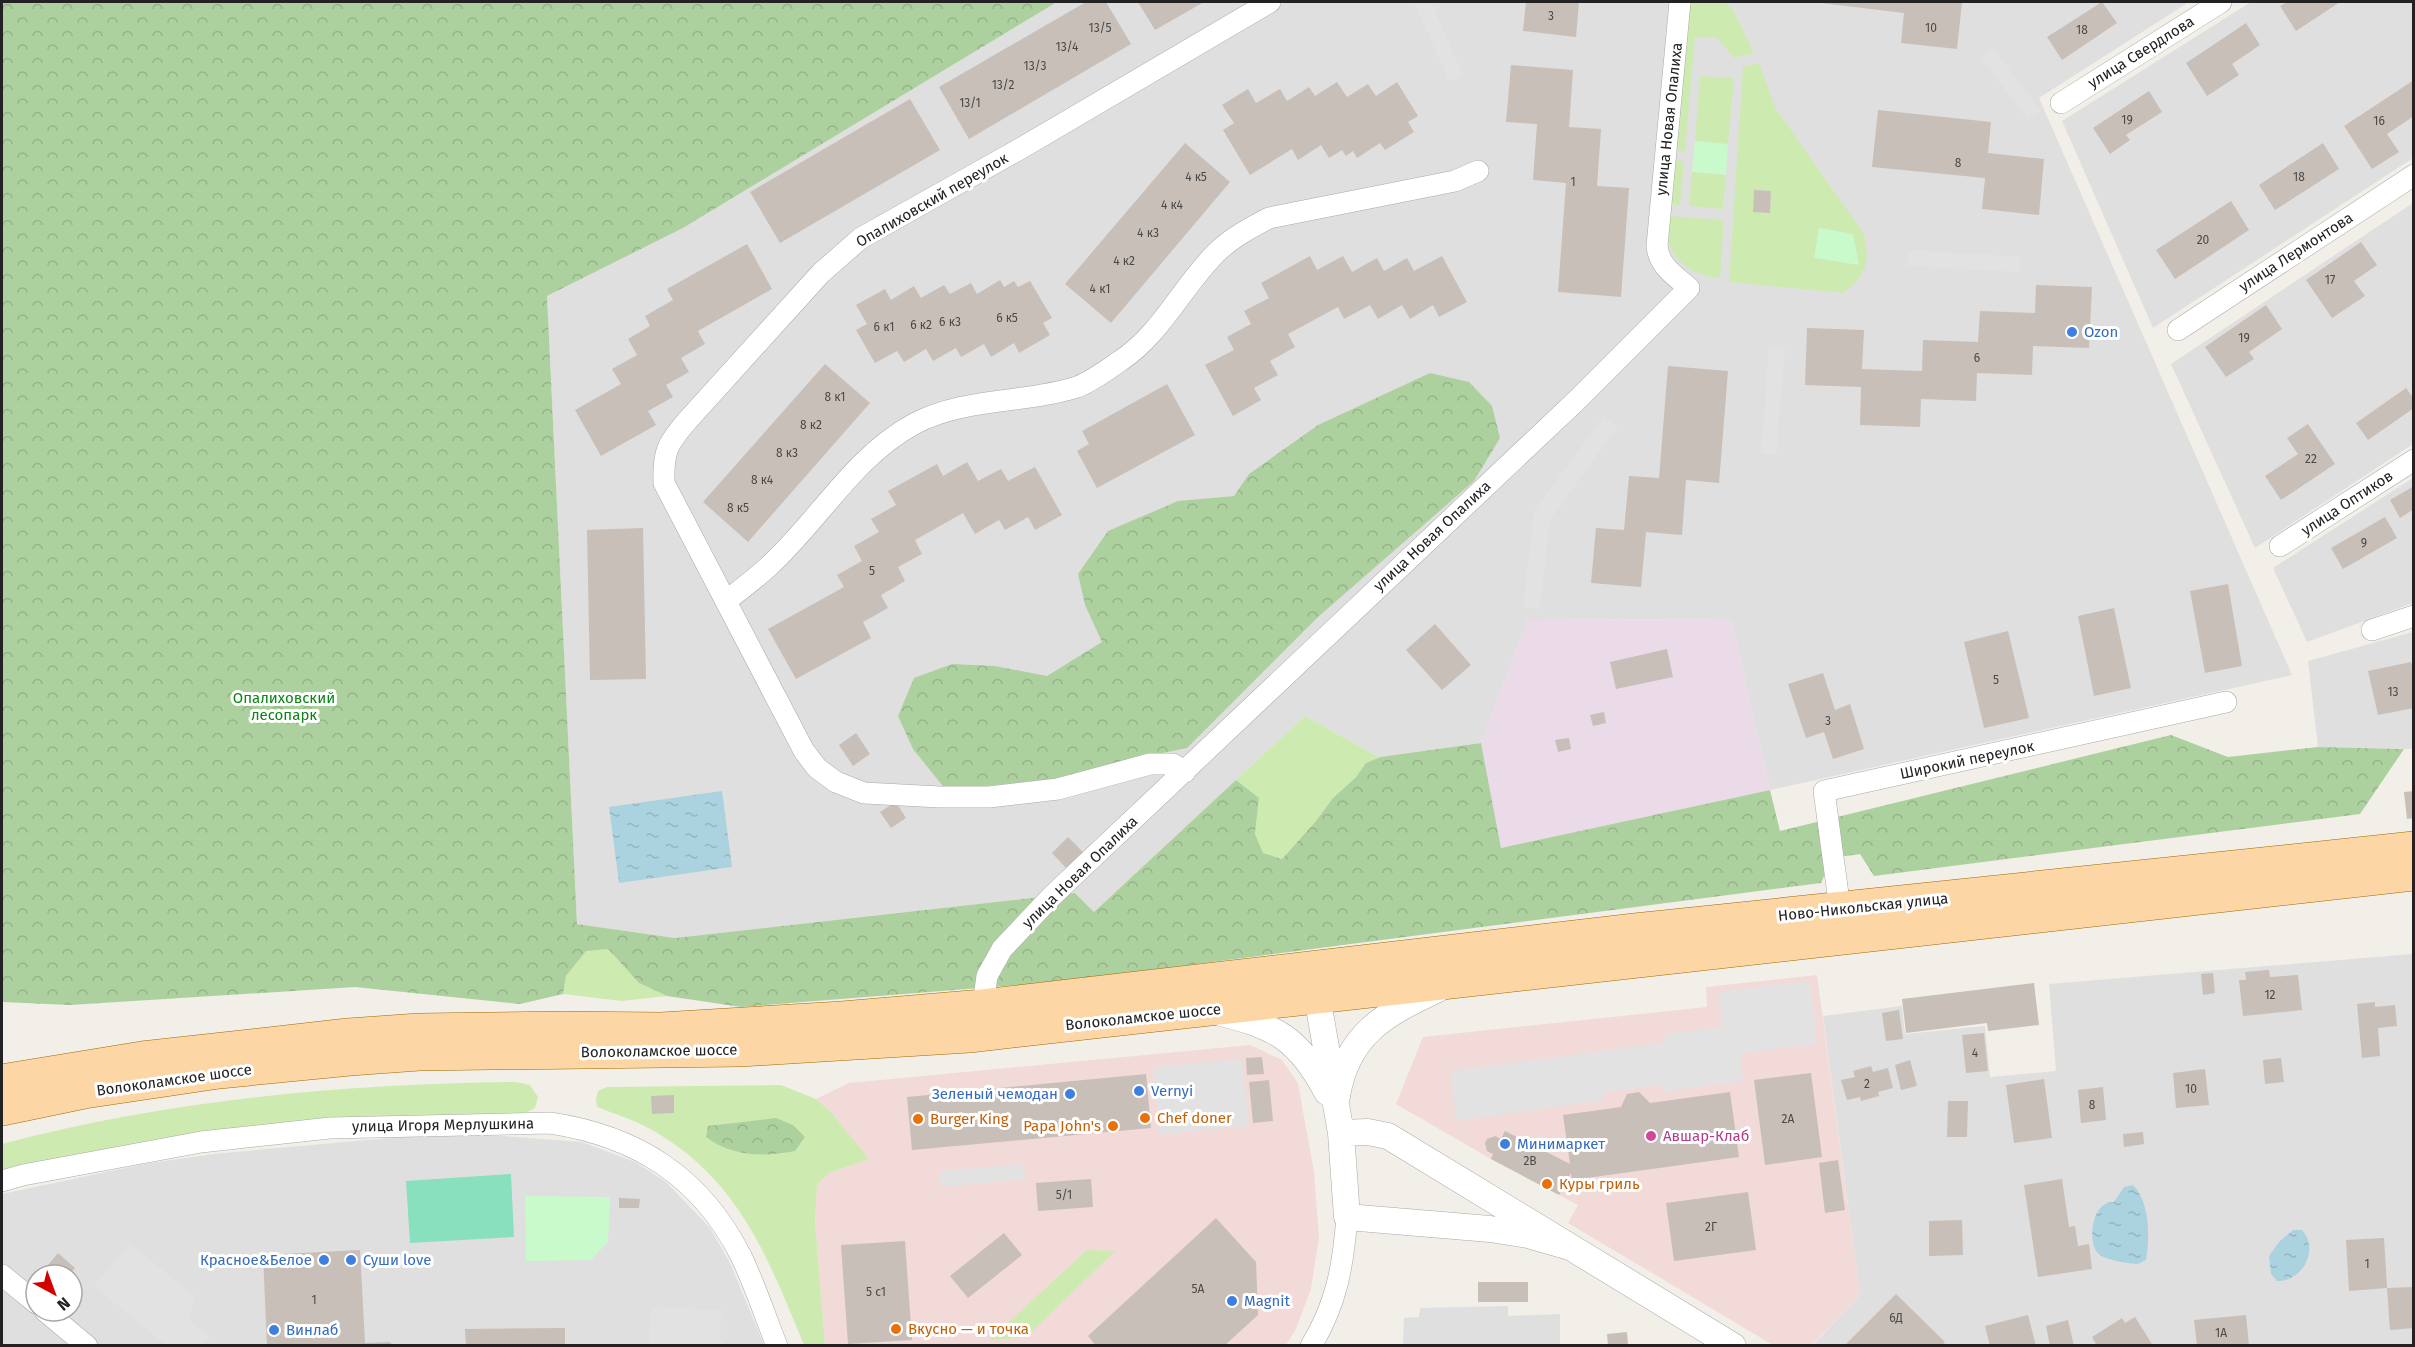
<svg xmlns="http://www.w3.org/2000/svg" width="2415" height="1347" font-family="'Fira Sans',sans-serif">
<style>
.residential{fill:#e0dfdf;fill-rule:evenodd}
.commercial{fill:#f2dad9}
.industrial{fill:#ebdbe8}
.grass{fill:#cdebb0;fill-rule:evenodd}
.forest{fill:url(#forest-crowns)}
.park{fill:#c8facc}
.pitch{fill:#88e0be}
.parking{fill:#e2e2e2}
.water{fill:url(#water-ripples)}
.building{fill:#c7bfb8}
.lines{fill:none;stroke-linecap:round;stroke-linejoin:round}
.minor-casing{stroke:#a9a9a9;stroke-width:22}
.tertiary-casing{stroke:#a9a9a9;stroke-width:27}
.primary-casing{stroke:#a06b00;stroke-width:34}
.minor{stroke:#fff;stroke-width:21}
.tertiary{stroke:#fff;stroke-width:26}
.primary{stroke:#fcd6a4;stroke-width:33}
.shop-dot{fill:#3f7fe0;stroke:#fff;stroke-width:2}
.food-dot{fill:#e8710a;stroke:#fff;stroke-width:2}
.hotel-dot{fill:#d1479c;stroke:#fff;stroke-width:2}
.labels{text-anchor:middle;stroke-width:6;stroke-linejoin:round;paint-order:stroke}
.number-label{font-size:12px;fill:#4b4948}
.street-label{font-size:15px;fill:#222;stroke:#fff}
.shop-label{font-size:15px;fill:#366cbe;stroke:#fff;text-anchor:start}
.park-label{font-size:15px;fill:#0c8416;stroke:#fff}
.food-label{font-size:15px;fill:#c56008;stroke:#fff;text-anchor:start}
.hotel-label{font-size:15px;fill:#b23c85;stroke:#fff;text-anchor:start}
</style>
<defs>
<pattern id="forest-crowns" width="20" height="18" patternUnits="userSpaceOnUse" patternTransform="scale(1.5)"><rect width="20" height="18" fill="#add19e"/><path d="M2 6a3 3 0 1 1 6 0M12 15a3 3 0 1 1 6 0" fill="none" stroke="#95b388"/></pattern>
<pattern id="water-ripples" width="26" height="14" patternUnits="userSpaceOnUse" patternTransform="scale(1.5)"><rect width="26" height="14" fill="#aad3df"/><path d="M2 4q2-2 4 0t4 0M15 11q2-2 4 0t4 0" fill="none" stroke="#92b5bf"/></pattern>
</defs>
<rect width="100%" height="100%" fill="#f2efe9"/>
<path class="residential" d="M1057 2H2189L2039 98 2292 675 1770 790 1731 619 1528 620 1481 743 1379 757 1305 716 1094 912 1075 893 675 938 577 924 547 296 683 228Z
M2251 2H2413V158L2153 328 2062 121Z
M2413 203V444L2255 548 2171 364Z
M2413 478V603L2307 642 2273 568Z
M2413 632V749L2318 747 2308 661Z
M2413 954V1345L1812 1346 1860 1295 1823 1016 1902 1006 1905 1034 1985 1026 1990 1077 2056 1071 2049 984Z
M421 1135 503 1136 582 1142 635 1162 665 1181 710 1228 730 1263 764 1345H2V1194L144 1164 214 1154ZM36 1275H72V1311H36Z
M1508 1306V1316L1560 1314V1345H1403L1404 1318 1419 1317 1420 1308Z"/>
<path class="commercial" d="M1817 975 1860 1295 1812 1345H1773L1568 1223 1578 1205 1491 1159 1396 1104 1423 1037 1707 1007 1706 987Z
M1250 1045 1282 1060 1298 1083 1314 1172 1319 1237 1311 1289 1295 1331 1285 1346 825 1345 815 1221 817 1185 829 1173 868 1159 831 1112 816 1099 849 1083Z"/>
<path class="industrial" d="M1731 619 1770 790 1501 848 1481 743 1528 620Z"/>
<path class="grass" d="M1686 2H1726L1734 12 1754 53 1734 58 1716 37H1695L1685 151 1671 150Z
M1759 63 1776 109 1864 234C1870 264 1867 275 1843 293L1729 282 1743 67ZM1754 190 1771 191 1770 213 1753 212Z
M1700 76 1734 78 1728 144 1695 141Z
M1671 160 1684 161 1680 206 1667 204Z
M1692 172 1726 175 1723 209 1689 206Z
M1668 216 1724 220 1720 278C1696 277 1670 261 1667 236 1666 229 1667 222 1668 216Z
M1305 716 1379 757 1366 763 1356 777 1332 799 1316 821 1282 859 1263 854 1255 834 1259 798 1236 780Z
M608 949 639 983 667 996 622 1001 563 994 566 976 586 950Z
M516 1082 530 1085 538 1097 535 1108 521 1115 2 1175V1144C169 1100 343 1084 516 1082Z
M781 1085 816 1099 831 1112 869 1159 829 1173 817 1185 815 1221 825 1345H804C768 1258 739 1179 652 1130 635 1120 615 1114 597 1107L596 1099 598 1091 607 1087Z
M1087 1250 1115 1251 1031 1332 1019 1338 991 1340V1332L996 1327 1009 1322Z"/>
<path class="forest" d="M2 2H1057L683 228 547 296 577 924 675 938 1075 893 1094 912 1236 780 1259 798 1255 834 1263 853 1282 859 1316 821 1332 799 1356 777 1366 763 1380 757 1481 743 1501 848 1770 790 1780 831 2171 735 2228 757 2318 747 2404 749 2360 814 1874 876 1860 854 1832 858 1821 883 1057 982 741 1007 667 996 639 983 608 949 586 951 566 976 563 994 520 1004 355 987 70 1005 2 1002Z
M1430 373 1469 382 1492 406 1500 438 1474 481 1318 617 1187 748 1143 757 1054 779 946 790 913 749 898 716 914 678 952 664 995 666 1047 676 1102 642 1085 605 1078 574 1108 531 1178 501 1234 496 1249 474 1318 425Z
M776 1118 793 1125 805 1137 795 1151C763 1157 733 1157 706 1137L708 1126Z"/>
<path class="park" d="M1695 141 1728 144 1726 175 1692 172Z
M1819 228 1853 234 1859 265 1814 258Z
M525 1196 610 1197 608 1242 591 1260 526 1261Z"/>
<path class="pitch" d="M511 1174 514 1237 410 1243 406 1181Z"/>
<path class="parking" d="M1414 2H1431L1463 75 1449 81Z
M1993 48 2041 111 2028 120 1981 57Z
M1908 250 2021 257 2020 272 1907 266Z
M1769 348 1785 349 1776 455 1761 453Z
M1604 416 1618 426 1550 520 1540 609 1523 607 1534 511Z
M1810 981 1817 1044 1740 1053 1743 1081 1664 1092 1663 1085 1603 1093 1604 1100 1456 1121 1450 1071 1665 1043V1034L1722 1027 1718 992Z
M1242 1059 1249 1126 1159 1135 1153 1067Z
M1024 1164 1025 1179 941 1187 939 1171Z
M130 1243 194 1296 189 1320 210 1337 203 1345H166L94 1286Z
M651 1307 721 1310 720 1340 725 1345H649Z"/>
<path class="water" d="M722 791 732 867 619 883 609 807Z
M2133 1185C2150 1202 2150 1237 2146 1260L2138 1264C2130 1264 2106 1260 2100 1255 2086 1246 2091 1200 2114 1202L2124 1187Z
M2293 1230H2302C2320 1250 2302 1282 2277 1281L2271 1274 2269 1256 2280 1241Z"/>
<path class="building" d="M1086 2H1106L1131 44 969 139 939 87Z
M1138 2H1204L1155 30Z
M1526 2H1579L1576 37 1523 31Z
M1813 2H1962L1957 49 1901 43 1904 13Z
M2102 2 2117 23 2062 60 2047 37Z
M2288 2H2340L2296 31 2280 6Z
M2246 23 2260 45 2232 64 2239 75 2207 96 2186 63Z
M1511 65 1573 70 1569 127 1601 129 1597 186 1629 188 1621 297 1558 292 1566 183 1533 180 1537 124 1506 122Z
M2414 80V116L2387 134 2399 152 2372 169 2344 126Z
M1337 82 1347 97 1368 84 1376 96 1397 82 1418 116 1408 122 1414 132 1385 150 1380 143 1357 158 1353 151 1346 156 1342 150 1329 158 1321 145 1298 160 1292 149 1250 175 1223 130 1234 123 1222 105 1248 89 1256 103 1280 89 1287 101 1309 87 1315 96Z
M2149 91 2162 112 2126 135 2130 140 2110 154 2093 128Z
M910 99 940 150 780 243 750 192Z
M1878 110 1991 122 1988 153 2044 159 2039 215 1982 209 1985 178 1872 167Z
M1185 143 1230 182 1111 323 1065 284Z
M2323 143 2339 169 2275 210 2259 185Z
M1754 190 1771 191 1770 213 1753 212Z
M2231 201 2249 230 2175 279 2156 250Z
M2361 242 2377 265 2354 281 2365 296 2332 318 2306 280Z
M747 244 772 289 698 331 705 344 681 358 689 372 666 385 673 397 648 411 656 425 601 456 575 410 621 384 612 369 637 355 628 339 650 326 645 316 673 300 667 289Z
M1310 256 1317 270 1343 256 1352 272 1377 258 1384 271 1407 258 1414 271 1442 256 1467 302 1439 317 1433 305 1410 319 1402 305 1378 319 1370 305 1344 319 1338 307 1288 334 1295 347 1270 361 1278 375 1254 388 1261 400 1233 416 1205 365 1234 350 1227 337 1251 324 1244 311 1269 298 1261 283Z
M1000 280 1004 287 1014 281 1018 287 1030 281 1052 318 1043 323 1050 335 1019 353 1014 343 991 357 984 344 961 357 956 348 933 361 926 349 904 362 897 351 875 363 856 330 867 324 856 305 885 289 891 300 914 286 921 298 944 285 950 294 971 283 977 294Z
M2036 285 2092 287 2089 348 2033 346 2032 375 1977 373 1976 401 1921 399 1920 427 1860 425 1861 387 1805 385 1807 328 1864 330 1862 369 1922 371 1923 340 1978 342 1980 311 2035 313Z
M2266 305 2282 329 2249 352 2254 359 2226 377 2205 347Z
M825 364 870 403 748 542 703 502Z
M1668 366 1728 371 1719 483 1686 480 1682 535 1646 532 1641 587 1591 583 1596 528 1624 530 1629 476 1659 478Z
M1167 384 1195 435 1097 488 1077 451 1089 444 1082 431Z
M2406 388 2414 399V408L2368 440 2356 423Z
M2308 424 2335 464 2281 500 2265 476 2298 454 2287 438Z
M967 462 978 481 1001 469 1008 481 1035 467 1062 515 1035 530 1028 517 1005 530 999 520 975 534 963 513 915 540 922 554 898 567 905 581 881 595 888 608 863 622 871 638 796 679 768 629 844 587 837 575 862 561 854 546 879 532 871 519 896 505 888 491 937 464 943 476Z
M2414 486V509L2400 518 2390 500Z
M2385 517 2397 538 2343 569 2331 548Z
M643 528 646 679 590 680 587 530Z
M2228 584 2242 666 2205 673 2190 591Z
M2114 608 2131 688 2094 696 2078 616Z
M1435 624 1471 665 1442 690 1406 650Z
M2008 631 2029 718 1984 728 1964 642Z
M1667 649 1673 677 1616 689 1610 662Z
M2411 662 2414 675V708L2378 715 2368 671Z
M1823 673 1835 710 1850 704 1864 749 1833 759 1824 732 1806 738 1788 684Z
M1604 712 1606 723 1593 726 1590 715Z
M856 733 870 754 853 766 839 745Z
M1569 738 1571 749 1558 752 1555 740Z
M2414 791V818L2407 819 2404 792Z
M896 802 906 818 891 828 880 812Z
M1068 837 1084 853 1067 869 1052 853Z
M2269 970 2270 977 2298 975 2302 1010 2243 1016 2239 980H2246L2245 972Z
M2213 973 2215 993 2203 995 2201 974Z
M2034 983 2039 1025 1988 1031 1987 1023 1906 1033 1902 999Z
M2375 1002V1007L2395 1005 2397 1026 2378 1028 2380 1056 2362 1058 2357 1004Z
M1899 1010 1903 1039 1886 1041 1882 1013Z
M1984 1033 1988 1071 1966 1073 1962 1035Z
M1262 1057 1264 1074 1247 1075 1246 1058Z
M2281 1058 2284 1082 2265 1084 2263 1060Z
M1910 1060 1917 1086 1901 1090 1895 1065Z
M1871 1066 1873 1072 1888 1068 1893 1088 1878 1092 1879 1096 1861 1101 1860 1097 1847 1100 1841 1080 1855 1077 1853 1071Z
M2205 1069 2209 1105 2176 1108 2173 1073Z
M1811 1073 1822 1157 1765 1165 1754 1080Z
M1146 1074 1151 1128 912 1150 907 1097Z
M2044 1079 2052 1138 2014 1143 2006 1085Z
M1269 1080 1273 1121 1253 1123 1249 1082Z
M2103 1087 2106 1120 2081 1123 2078 1090Z
M1639 1092 1650 1103 1730 1092 1739 1157 1572 1180 1571 1173 1559 1195 1491 1159 1493 1154 1487 1151 1485 1143 1487 1139 1495 1136 1501 1139 1505 1131 1570 1164 1563 1115 1621 1107 1627 1094Z
M674 1095V1113L652 1114 651 1096Z
M1948 1101H1968L1967 1137H1947Z
M2143 1132 2144 1144 2124 1147 2123 1134Z
M1838 1160 1845 1210 1825 1213 1819 1163Z
M1091 1179 1093 1207 1038 1211 1036 1183Z
M2062 1179 2069 1227 2075 1226 2078 1246 2089 1244 2092 1269 2038 1277 2024 1185Z
M1748 1192 1756 1250 1674 1261 1666 1203Z
M619 1198 640 1199 639 1208H619Z
M1216 1218 1256 1262 1258 1315 1224 1346H1096L1088 1336Z
M1962 1220 1963 1255 1929 1256V1221Z
M1004 1233 1022 1255 968 1298 950 1276Z
M2384 1238 2387 1288 2349 1291 2346 1240Z
M905 1241 912 1340 848 1344 841 1245Z
M360 1250 365 1343 389 1342 395 1346H267L263 1255Z
M58 1253 75 1268 69 1275H50L44 1270Z
M1478 1282H1528V1302H1478Z
M2414 1287V1328L2390 1330 2387 1288Z
M1896 1294 1945 1342 1941 1346H1844Z
M2028 1315 2036 1346H1990L1985 1326Z
M2246 1315 2249 1346H2197L2194 1320Z
M2135 1317 2152 1344 2150 1346H2097L2092 1337 2122 1318 2125 1323Z
M2068 1320 2074 1346H2050L2046 1326Z
M565 1328V1346H466L465 1329Z
M1627 1332 1628 1346H1608L1607 1334Z"/>
<g class="lines">
<defs>
<path id="minor" d="M2061 103 2221 2
M2178 330 2414 175
M2280 546 2414 460
M726 601C740 590 755 579 768 567 818 522 853 457 914 424 965 397 1023 404 1077 387 1091 382 1107 370 1120 361 1161 334 1182 287 1216 253 1231 238 1250 228 1269 218L1455 181 1478 171
M2372 630 2414 616
M1185 772 1173 764H1150L1058 789 989 797H940L864 793 836 782 817 768 804 751 664 483C663 452 667 444 687 421L821 273 861 238 1018 150 1270 2
M1840 909 1824 791 2226 702
M983 1006 987 976 1002 949 1052 896 1576 401 1689 288C1674 275 1659 266 1657 246L1680 2
M2 1181 23 1175 201 1142 330 1128 550 1123C637 1136 701 1177 741 1256 755 1285 765 1316 777 1346
M2 1275 36 1303
M45 1311 87 1346
M1311 1346C1337 1303 1343 1266 1347 1217"/>
<path id="tertiary" d="M1314 979 1341 1133 1347 1217 1490 1229 1528 1235 1570 1247
M1217 1012C1275 1026 1299 1038 1327 1092
M1337 1096C1347 1034 1385 1014 1438 989
M1341 1133 1368 1132 1388 1136 1733 1346"/>
<path id="primary" d="M2 1081 142 1058 348 1035 419 1030 563 1028 661 1029 842 1018 983 1006 1635 930 2414 848
M2 1109 84 1092 219 1072 350 1059 419 1054 741 1050 969 1036 2414 874"/>
</defs>
<use href="#minor" class="minor-casing"/>
<use href="#tertiary" class="tertiary-casing"/>
<use href="#primary" class="primary-casing"/>
<use href="#minor" class="minor"/>
<use href="#tertiary" class="tertiary"/>
<use href="#primary" class="primary"/>
</g>
<g class="shop-dot">
<circle cx="2072" cy="332" r="6"/>
<circle cx="1139" cy="1091" r="6"/>
<circle cx="1070" cy="1094" r="6"/>
<circle cx="1505" cy="1144" r="6"/>
<circle cx="324" cy="1260" r="6"/>
<circle cx="351" cy="1260" r="6"/>
<circle cx="1232" cy="1301" r="6"/>
<circle cx="274" cy="1330" r="6"/>
</g>
<g class="food-dot">
<circle cx="1145" cy="1118" r="6"/>
<circle cx="918" cy="1119" r="6"/>
<circle cx="1113" cy="1126" r="6"/>
<circle cx="1547" cy="1184" r="6"/>
<circle cx="896" cy="1329" r="6"/>
</g>
<circle class="hotel-dot" cx="1651" cy="1136" r="6"/>
<g class="labels">
<g class="number-label">
<text x="1551" y="20">3</text>
<text x="1100" y="32">13/5</text>
<text x="1931" y="32">10</text>
<text x="2082" y="34">18</text>
<text x="1067" y="51">13/4</text>
<text x="1035" y="70">13/3</text>
<text x="1003" y="89">13/2</text>
<text x="970" y="107">13/1</text>
<text x="2127" y="124">19</text>
<text x="2379" y="125">16</text>
<text x="1958" y="167">8</text>
<text x="1196" y="181">4 к5</text>
<text x="2299" y="181">18</text>
<text x="1573" y="186">1</text>
<text x="1172" y="209">4 к4</text>
<text x="1148" y="237">4 к3</text>
<text x="2203" y="244">20</text>
<text x="1124" y="265">4 к2</text>
<text x="2330" y="284">17</text>
<text x="1100" y="293">4 к1</text>
<text x="1007" y="322">6 к5</text>
<text x="950" y="326">6 к3</text>
<text x="921" y="329">6 к2</text>
<text x="884" y="331">6 к1</text>
<text x="2244" y="342">19</text>
<text x="1977" y="362">6</text>
<text x="835" y="401">8 к1</text>
<text x="811" y="429">8 к2</text>
<text x="787" y="457">8 к3</text>
<text x="2311" y="463">22</text>
<text x="762" y="484">8 к4</text>
<text x="738" y="512">8 к5</text>
<text x="2364" y="547">9</text>
<text x="872" y="575">5</text>
<text x="1996" y="684">5</text>
<text x="2393" y="696">13</text>
<text x="1828" y="725">3</text>
<text x="2270" y="999">12</text>
<text x="1975" y="1057">4</text>
<text x="1867" y="1088">2</text>
<text x="2191" y="1093">10</text>
<text x="2092" y="1109">8</text>
<text x="1788" y="1123">2А</text>
<text x="1530" y="1165">2В</text>
<text x="1064" y="1199">5/1</text>
<text x="1711" y="1231">2Г</text>
<text x="2367" y="1268">1</text>
<text x="1198" y="1293">5А</text>
<text x="876" y="1296">5 с1</text>
<text x="314" y="1304">1</text>
<text x="1896" y="1322">6Д</text>
<text x="2221" y="1337">1А</text>
</g>
<g class="street-label">
<text transform="translate(2141 52) rotate(-32)" y="5">улица Свердлова</text>
<text transform="translate(1669 119) rotate(-84)" y="5">улица Новая Опалиха</text>
<text transform="translate(932 200) rotate(-30)" y="5">Опалиховский переулок</text>
<text transform="translate(2296 252) rotate(-33)" y="5">улица Лермонтова</text>
<text transform="translate(2347 503) rotate(-33)" y="5">улица Оптиков</text>
<text transform="translate(1432 536) rotate(-43)" y="5">улица Новая Опалиха</text>
<text transform="translate(1967 760) rotate(-12)" y="5">Широкий переулок</text>
<text transform="translate(1080 872) rotate(-44)" y="5">улица Новая Опалиха</text>
<text transform="translate(1863 907) rotate(-6)" y="5">Ново-Никольская улица</text>
<text transform="translate(1143 1017) rotate(-6)" y="5">Волоколамское шоссе</text>
<text transform="translate(659 1051) rotate(-1)" y="5">Волоколамское шоссе</text>
<text transform="translate(174 1080) rotate(-8)" y="5">Волоколамское шоссе</text>
<text transform="translate(443 1125) rotate(-1)" y="5">улица Игоря Мерлушкина</text>
</g>
<g class="shop-label">
<text x="2084" y="337">Ozon</text>
<text x="1151" y="1096">Vernyi</text>
<text x="1058" y="1099" text-anchor="end">Зеленый чемодан</text>
<text x="1517" y="1149">Минимаркет</text>
<text x="312" y="1265" text-anchor="end">Красное&amp;Белое</text>
<text x="363" y="1265">Суши love</text>
<text x="1244" y="1306">Magnit</text>
<text x="286" y="1335">Винлаб</text>
</g>
<g class="park-label">
<text x="284" y="703">Опалиховский<tspan x="284" dy="17">лесопарк</tspan></text>
</g>
<g class="food-label">
<text x="1157" y="1123">Chef doner</text>
<text x="930" y="1124">Burger King</text>
<text x="1101" y="1131" text-anchor="end">Papa John's</text>
<text x="1559" y="1189">Куры гриль</text>
<text x="908" y="1334">Вкусно — и точка</text>
</g>
<g class="hotel-label">
<text x="1663" y="1141">Авшар-Клаб</text>
</g>
</g>
<rect width="2415" height="1347" fill="none" stroke="#222222" stroke-width="6"/>
<g transform="translate(54 1293) rotate(139)"><circle r="28" fill="#ffffff" stroke="#a7a7a7" stroke-width="1.5"/>
<path d="M0-4.5L10 22L0 15L-10 22Z" fill="#d40000"/>
<text y="-9" font-size="16" font-weight="bold" text-anchor="middle" fill="#222222">N</text>
</g>
</svg>
